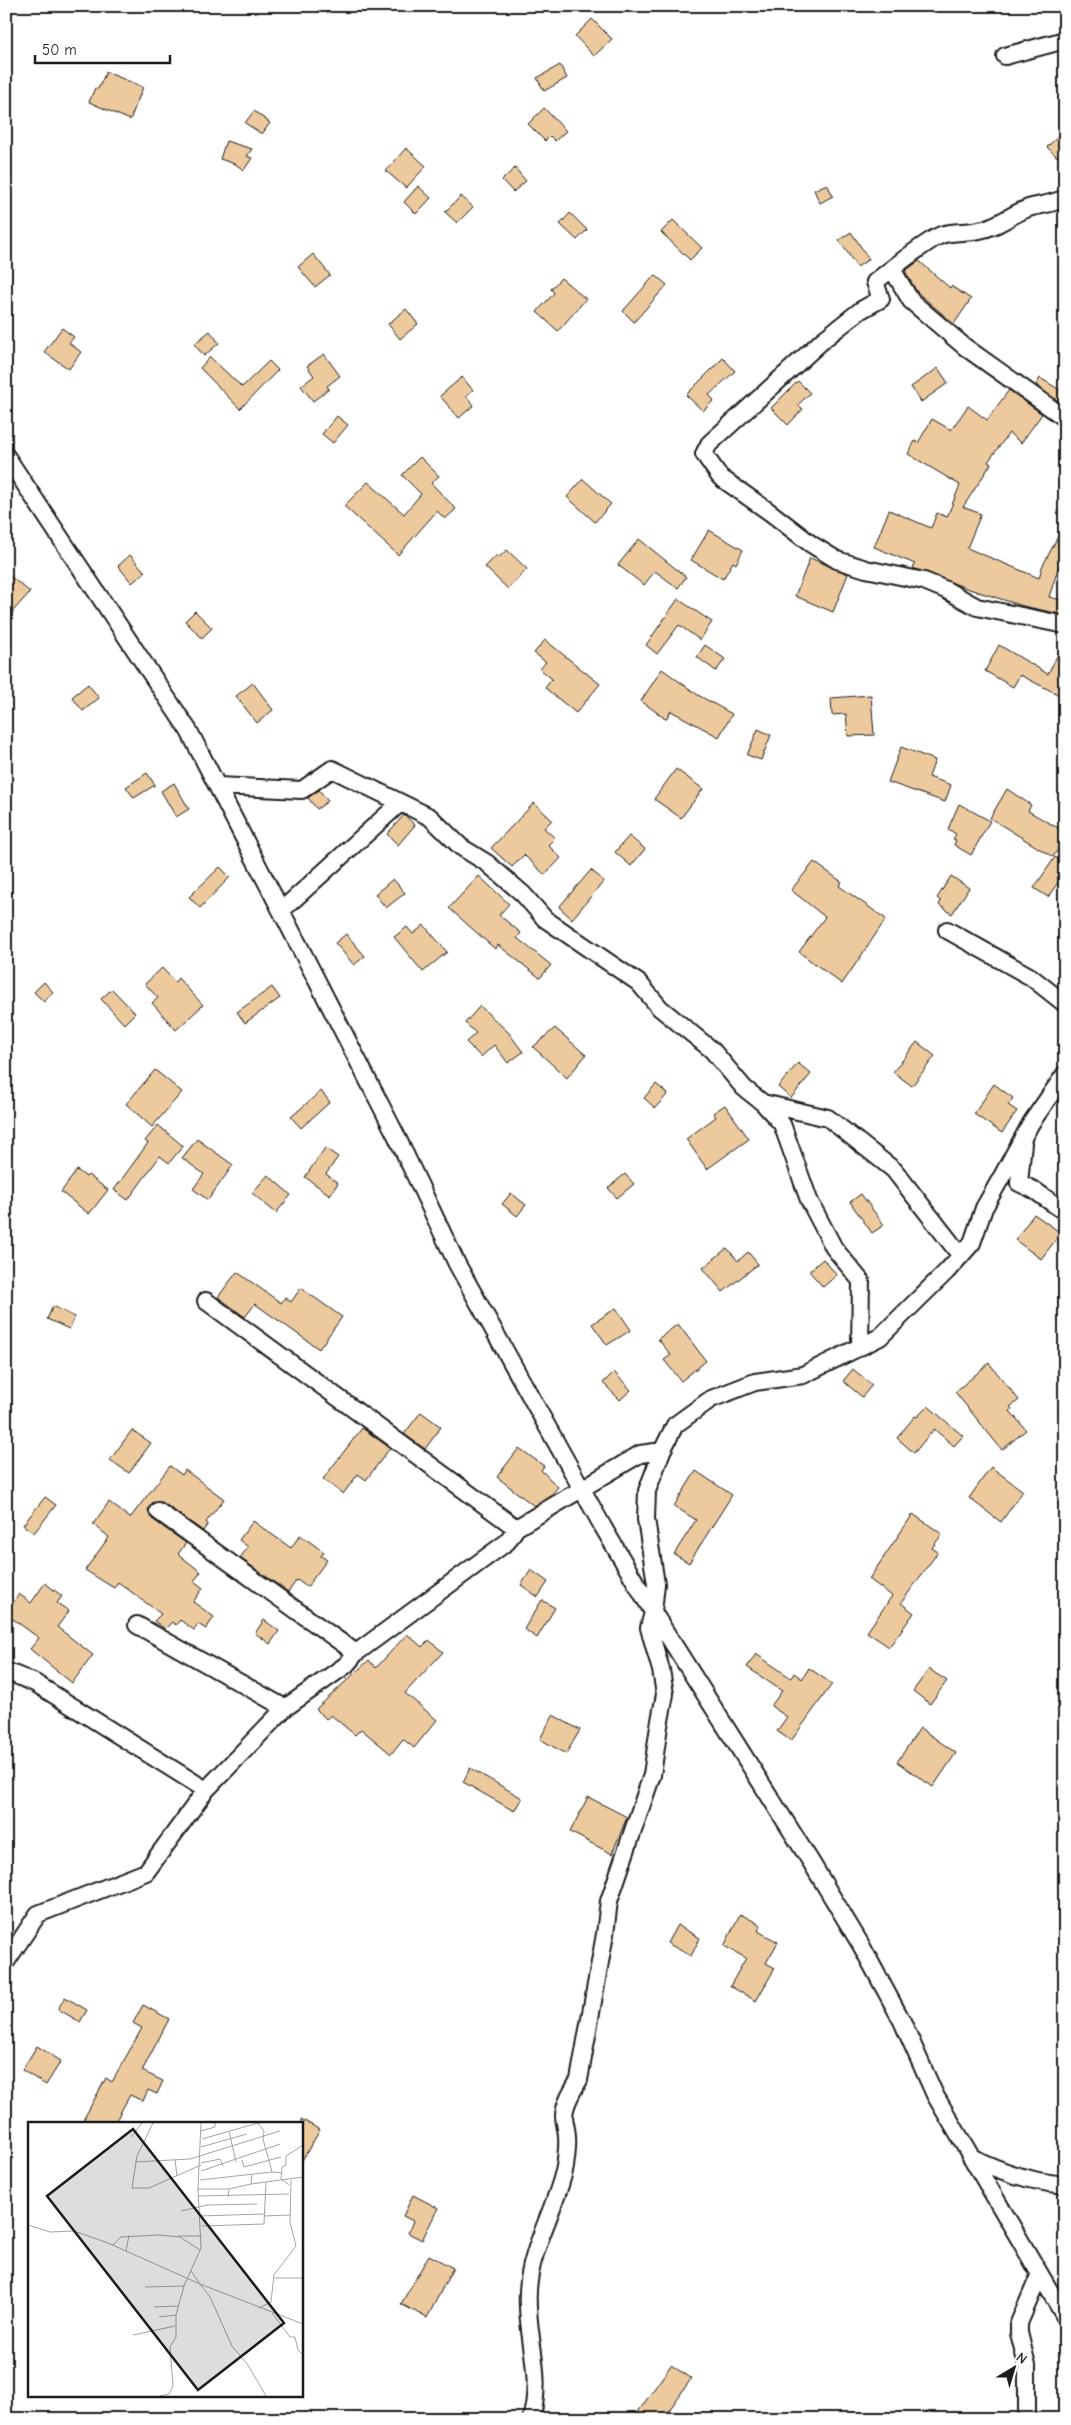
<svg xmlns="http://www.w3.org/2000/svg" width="1071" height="2425" font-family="'Comic Neue',sans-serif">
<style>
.building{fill:#edca9e;stroke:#1c1c1c}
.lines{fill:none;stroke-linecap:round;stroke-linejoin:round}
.minor-casing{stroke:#1c1c1c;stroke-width:20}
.minor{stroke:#fff;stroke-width:16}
.inset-road{fill:none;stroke:#a4a4a4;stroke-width:1}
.view{fill:#1c1c1c;fill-opacity:0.15;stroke:#1c1c1c;stroke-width:2.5}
.inset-edge{fill:none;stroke:#1c1c1c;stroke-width:2.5}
</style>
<rect width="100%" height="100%" fill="#fff"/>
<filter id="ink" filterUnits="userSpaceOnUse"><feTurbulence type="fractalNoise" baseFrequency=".02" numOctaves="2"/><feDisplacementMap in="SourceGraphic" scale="10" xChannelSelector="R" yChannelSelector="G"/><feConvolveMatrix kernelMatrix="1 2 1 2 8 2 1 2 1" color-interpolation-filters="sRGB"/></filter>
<g filter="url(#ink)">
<path class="building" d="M592 19 612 39 594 56 575 36Z
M560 65 567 78 544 91 537 78Z
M106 72 143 87 130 120 89 102 95 88 98 89Z
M544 108 566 131 555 141 550 136 545 141 528 124Z
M254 111 270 123 262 134 245 123Z
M1065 130V150L1057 157 1047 147Z
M226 141 252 149 247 156 252 158 244 170 235 164 220 159Z
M406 148 426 166 406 188 386 171Z
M515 168 526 181 513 192 502 180Z
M827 184 833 196 820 203 814 190Z
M418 186 431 198 416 214 404 202Z
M461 196 473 207 457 223 445 212Z
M570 213 587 230 577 240 560 224Z
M673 220 702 248 690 260 661 232Z
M851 232 869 259 857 267 839 240Z
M313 254 330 275 315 287 298 267Z
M919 261 950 288 951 286 971 299 954 324 917 292 905 271Z
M655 275 667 285 634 322 623 311Z
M561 278 586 299 558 331 537 312 554 293 551 289Z
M406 309 418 324 400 339 388 324Z
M62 328 74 337 69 343 81 352 69 369 44 352Z
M210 331 219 343 204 356 194 344Z
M324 354 340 376 327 386 329 389 313 401 301 386 314 376 307 366Z
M210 357 242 387 269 361 278 370 240 409 200 368Z
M723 358 735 371 709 395 714 400 703 411 686 395Z
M938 368 948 383 921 402 911 387Z
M462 377 473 390 466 396 474 405 459 418 440 396Z
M1040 378 1065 393V406L1036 385Z
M798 381 810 393 798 405 803 409 788 425 771 408Z
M1009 390 1042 414 1021 443 1009 433 988 462 991 464 963 507 981 514 967 548 1039 578 1042 567 1063 527 1065 528V569L1059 566 1049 597 1065 601V615L1023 606 969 589 913 568 915 564 874 547 889 510 931 528 937 513 947 517 960 485 908 454 915 441 918 443 932 419 951 430 968 406 987 420Z
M337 416 348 425 333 443 322 434Z
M420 457 439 476 431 483 456 509 445 519 437 511 398 555 344 506 368 482 404 514 421 494 402 475Z
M583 479 611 504 595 522 567 497Z
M709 530 743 550 736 564 733 562 723 579 691 560Z
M639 539 686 577 678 588 655 571 644 585 618 565Z
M507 550 527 569 508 589 485 567 497 555 499 557Z
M130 555 145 572 132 583 118 566Z
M810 558 848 574 833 612 795 596Z
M6 573 30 592 6 619Z
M678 599 712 622 700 640 679 625 657 654 646 645Z
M195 611 212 628 202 638 185 621Z
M545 640 600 684 576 713 545 688 552 679 540 669 546 662 534 653Z
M1065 640V698L1020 675 1013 687 985 671 999 645 1048 674Z
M705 645 725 659 716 671 697 657Z
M662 669 698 695 732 714 719 737 671 711 666 719 641 701Z
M253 683 273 710 257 723 236 696Z
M88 684 99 698 83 711 72 697Z
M871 695 874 735 848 736 846 714 832 715 831 698Z
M758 729 771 735 761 760 747 755Z
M901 747 935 760 929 777 951 785 945 802 888 782Z
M676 769 703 789 681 818 654 799Z
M147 773 155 785 134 798 126 787Z
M174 783 189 809 176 817 161 791Z
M1007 789 1031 805 1028 811 1065 832V838L1053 857 990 818Z
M319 790 328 801 317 809 308 798Z
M534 803 552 820 544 828 555 838 548 845 561 858 545 875 524 855 512 867 491 848Z
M959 804 990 821 971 855 954 845 956 840 953 839 956 834 948 829Z
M404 815 415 825 398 845 387 834Z
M629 836 645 849 631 866 615 852Z
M1055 857 1065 863V872L1048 897 1034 888Z
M814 862 842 882 839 886 886 919 842 984 799 952 825 917 791 890Z
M220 867 230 877 200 908 189 897Z
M591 870 604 881 572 919 559 907Z
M479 876 509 904 499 915 521 933 517 938 551 965 540 978 498 945 495 949 449 908Z
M951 876 969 888 952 914 939 905 941 901 937 898Z
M393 879 405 893 386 908 375 894Z
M424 925 447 952 423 972 394 937 407 927 413 934Z
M346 934 365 956 354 965 335 943Z
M162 968 175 982 178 978 203 1005 176 1030 152 1003 158 998 145 984Z
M44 982 53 992 44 1002 34 992Z
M272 987 280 998 245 1023 237 1012Z
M112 989 135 1013 124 1024 101 999Z
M480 1006 508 1032 523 1052 508 1063 494 1045 481 1057 466 1042 476 1033 465 1023Z
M555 1028 586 1055 567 1078 533 1047Z
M917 1042 935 1056 912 1086 893 1072Z
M798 1063 811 1074 791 1098 778 1087Z
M155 1070 182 1092 152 1127 126 1104Z
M656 1084 668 1094 655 1108 644 1098Z
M994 1084 1013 1098 1008 1105 1017 1111 1002 1133 974 1114Z
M321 1091 330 1102 301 1128 291 1117Z
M725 1105 749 1139 707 1169 686 1139 716 1117 713 1113Z
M158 1125 183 1146 169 1163 160 1156 128 1200 114 1190 148 1143 145 1141Z
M197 1139 233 1165 208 1200 193 1189 204 1174 182 1158Z
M325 1148 338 1157 326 1174 338 1183 330 1195 305 1177Z
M77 1170 86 1177 88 1175 108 1190 89 1214 61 1192Z
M625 1174 634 1184 617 1198 608 1188Z
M268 1175 291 1195 276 1213 252 1193Z
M511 1193 526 1205 517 1216 502 1204Z
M861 1194 884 1225 872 1233 850 1202Z
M1034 1214 1061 1233 1041 1259 1015 1240Z
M727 1248 738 1261 748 1252 758 1264 723 1292 703 1268Z
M823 1259 837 1275 823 1287 809 1271Z
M237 1272 281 1303 285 1297 291 1302 301 1288 342 1317 319 1349 255 1304 245 1317 218 1297Z
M53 1306 75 1317 69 1329 47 1319Z
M616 1308 631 1330 607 1345 592 1324Z
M678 1324 706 1361 681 1381 664 1360 671 1355 658 1339Z
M989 1363 1019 1400 1010 1407 1012 1409 1010 1411 1026 1430 1002 1450 955 1392Z
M853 1369 872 1385 862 1397 843 1381Z
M614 1372 631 1390 620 1400 603 1383Z
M928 1406 963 1436 954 1446 934 1429 914 1453 897 1438 915 1416 917 1417Z
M421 1412 441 1427 425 1449 404 1434Z
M362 1428 390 1448 366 1480 358 1474 343 1494 323 1479Z
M132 1430 151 1443 129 1473 110 1460Z
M519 1448 544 1466 541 1470 558 1487 550 1496 534 1506 497 1477Z
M170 1466 182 1475 185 1470 224 1499 206 1522 208 1524 203 1531 163 1503 153 1502 148 1510 152 1519 186 1543 178 1554 201 1572 194 1581 203 1588 193 1602 214 1617 206 1629 198 1624 194 1630 180 1620 176 1625 172 1622 165 1629 154 1621 161 1614 118 1582 114 1588 85 1570 109 1537 93 1524 109 1502 130 1518Z
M991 1467 1023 1491 1001 1522 969 1498Z
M696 1471 732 1495 689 1563 674 1554 696 1520 674 1506Z
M45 1497 56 1505 34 1533 23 1525Z
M913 1514 942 1534 932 1548 938 1552 901 1603 914 1613 889 1647 867 1632 892 1596 869 1579Z
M253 1521 291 1548 300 1535 324 1552 321 1556 327 1560 307 1587 297 1580 288 1592 240 1558 248 1547 239 1540Z
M531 1570 548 1582 538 1597 521 1585Z
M45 1583 62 1596 57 1603 69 1611 57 1627 93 1655 72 1683 30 1649 39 1638 6 1614 19 1594 31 1603Z
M542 1600 555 1608 537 1638 524 1629Z
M264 1620 279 1631 270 1644 255 1633Z
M407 1634 422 1647 429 1640 443 1652 405 1693 437 1720 414 1748 403 1739 391 1754 361 1729 355 1735 331 1715 326 1719 316 1709 369 1660 376 1668Z
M756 1654 791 1678 794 1673 802 1679 809 1668 832 1684 791 1741 777 1731 787 1717 771 1706 782 1691 747 1667Z
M929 1669 947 1681 930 1704 913 1691Z
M553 1715 580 1730 566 1754 540 1739Z
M920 1728 956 1753 933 1787 897 1762Z
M470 1768 522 1798 514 1811 463 1782Z
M588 1797 627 1817 612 1854 570 1832Z
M740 1914 761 1925 758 1931 778 1942 766 1963 775 1968 756 2001 730 1986 746 1958 724 1946Z
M677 1925 700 1938 691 1956 667 1943Z
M65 1997 87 2010 80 2022 58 2009Z
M143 2005 169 2019 142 2071 163 2081 157 2094 148 2090 143 2101 130 2095 114 2124H81L106 2078 112 2082 142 2028 133 2023Z
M37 2046 61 2061 46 2085 22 2070Z
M301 2119 320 2130 301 2162Z
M413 2195 438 2208 422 2240 408 2233 413 2221 403 2216Z
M429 2255 453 2268 427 2318 401 2304Z
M671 2365 691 2379 663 2419H633Z"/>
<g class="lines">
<defs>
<path id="minor" d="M1005 56 1065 40
M1065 198C1053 204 1044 204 1032 207 1013 212 999 227 979 230 967 233 953 231 941 235 926 241 889 271 875 282L881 299 861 310 824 339 709 444 704 454 720 477 771 513 811 544 837 560 866 569 924 581 946 590 977 607 1065 625
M892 269 911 301 965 347 1065 418
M6 456 189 731 396 1135 457 1264 603 1527 653 1612 649 1628 661 1670 665 1694 659 1726 652 1775 609 1901 605 1934 579 2080C573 2090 565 2102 564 2115 564 2122 567 2130 567 2137 568 2147 566 2158 565 2167 556 2209 530 2248 528 2291 525 2335 544 2374 531 2419
M218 786 302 790 332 769 430 817 461 847 487 863 523 894 545 919 639 983 660 1008 712 1050 744 1088 763 1103 782 1124 809 1200 834 1248 861 1281 860 1347
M282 910 400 803
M947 930 1031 977 1065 1004
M1065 1074 1031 1123 1001 1178 984 1208 972 1243 947 1271 880 1337 803 1375 755 1382 711 1399 675 1425 662 1451 647 1491 646 1519 656 1584 653 1612 811 1862 861 1945 902 2021 935 2095 1065 2317
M763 1103 828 1118 894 1170 961 1256
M1023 1143 1019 1183 1034 1190 1065 1212
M206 1301 516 1528
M158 1511 356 1653
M137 1625 285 1708
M6 1671 35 1683 206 1790
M6 1962 38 1914 146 1872 206 1790 285 1708 346 1665 356 1653 507 1542 516 1528 640 1454 662 1451
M971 2157C1001 2172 1031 2182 1065 2185
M1027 2419V2365L1019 2333V2323L1040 2274"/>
</defs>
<use href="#minor" class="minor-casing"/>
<use href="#minor" class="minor"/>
</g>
</g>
<g transform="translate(28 2122)">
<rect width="275" height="275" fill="#fff"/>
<path class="inset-road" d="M125 1 109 34 104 66H121L173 43M230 1 236 9 235 17 244 50 254 51M173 9 187 5V1M201 9 208 40M103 15 114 1M174 17 230 1M173 25 219 12M147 38 149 54M214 38 216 45 253 35M107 40 162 37 252 9M173 41 192 37 195 44M173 49 252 22M224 53 223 62 275 55M172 58 244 50M261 63 253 57 254 45 258 43V34L275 23M170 67H201M170 74 261 72M200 75 201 67 223 62M153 89 180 83 229 82M171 94 236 92M236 94 262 93M0 103 22 110 46 109 80 121 172 162 182 175 204 224 220 243 238 274M174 104 236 102 238 60M150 114H174M85 123 93 115 131 113 152 115 172 128M98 129 101 113M163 149 172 162 275 202M247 156H275M117 165 156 164M126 185 151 184M231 186 243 180 246 153 268 124 262 100 263 58M244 191 262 215H267L270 228 275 233M131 195 148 193M105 213 147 204M132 274 141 272 145 264 142 225 148 215V193L156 164 173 126 170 67 173 1"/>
<path class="view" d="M105 7 256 201 170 268 19 74Z"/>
<rect width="275" height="275" class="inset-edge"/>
</g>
<rect width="1071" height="2425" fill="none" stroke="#fff" stroke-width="25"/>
<rect x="12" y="12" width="1046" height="2400" fill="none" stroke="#1c1c1c" stroke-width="2" filter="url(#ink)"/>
<g transform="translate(1014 2368) rotate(38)" stroke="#ffffff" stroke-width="4" paint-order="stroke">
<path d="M0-4L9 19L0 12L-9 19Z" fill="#1c1c1c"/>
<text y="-8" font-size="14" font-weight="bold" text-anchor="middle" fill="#1c1c1c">N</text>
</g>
<path d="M35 55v8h135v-8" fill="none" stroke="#1c1c1c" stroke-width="2.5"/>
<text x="42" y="55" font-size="15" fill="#1c1c1c" stroke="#ffffff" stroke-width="4" paint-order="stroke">50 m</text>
</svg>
